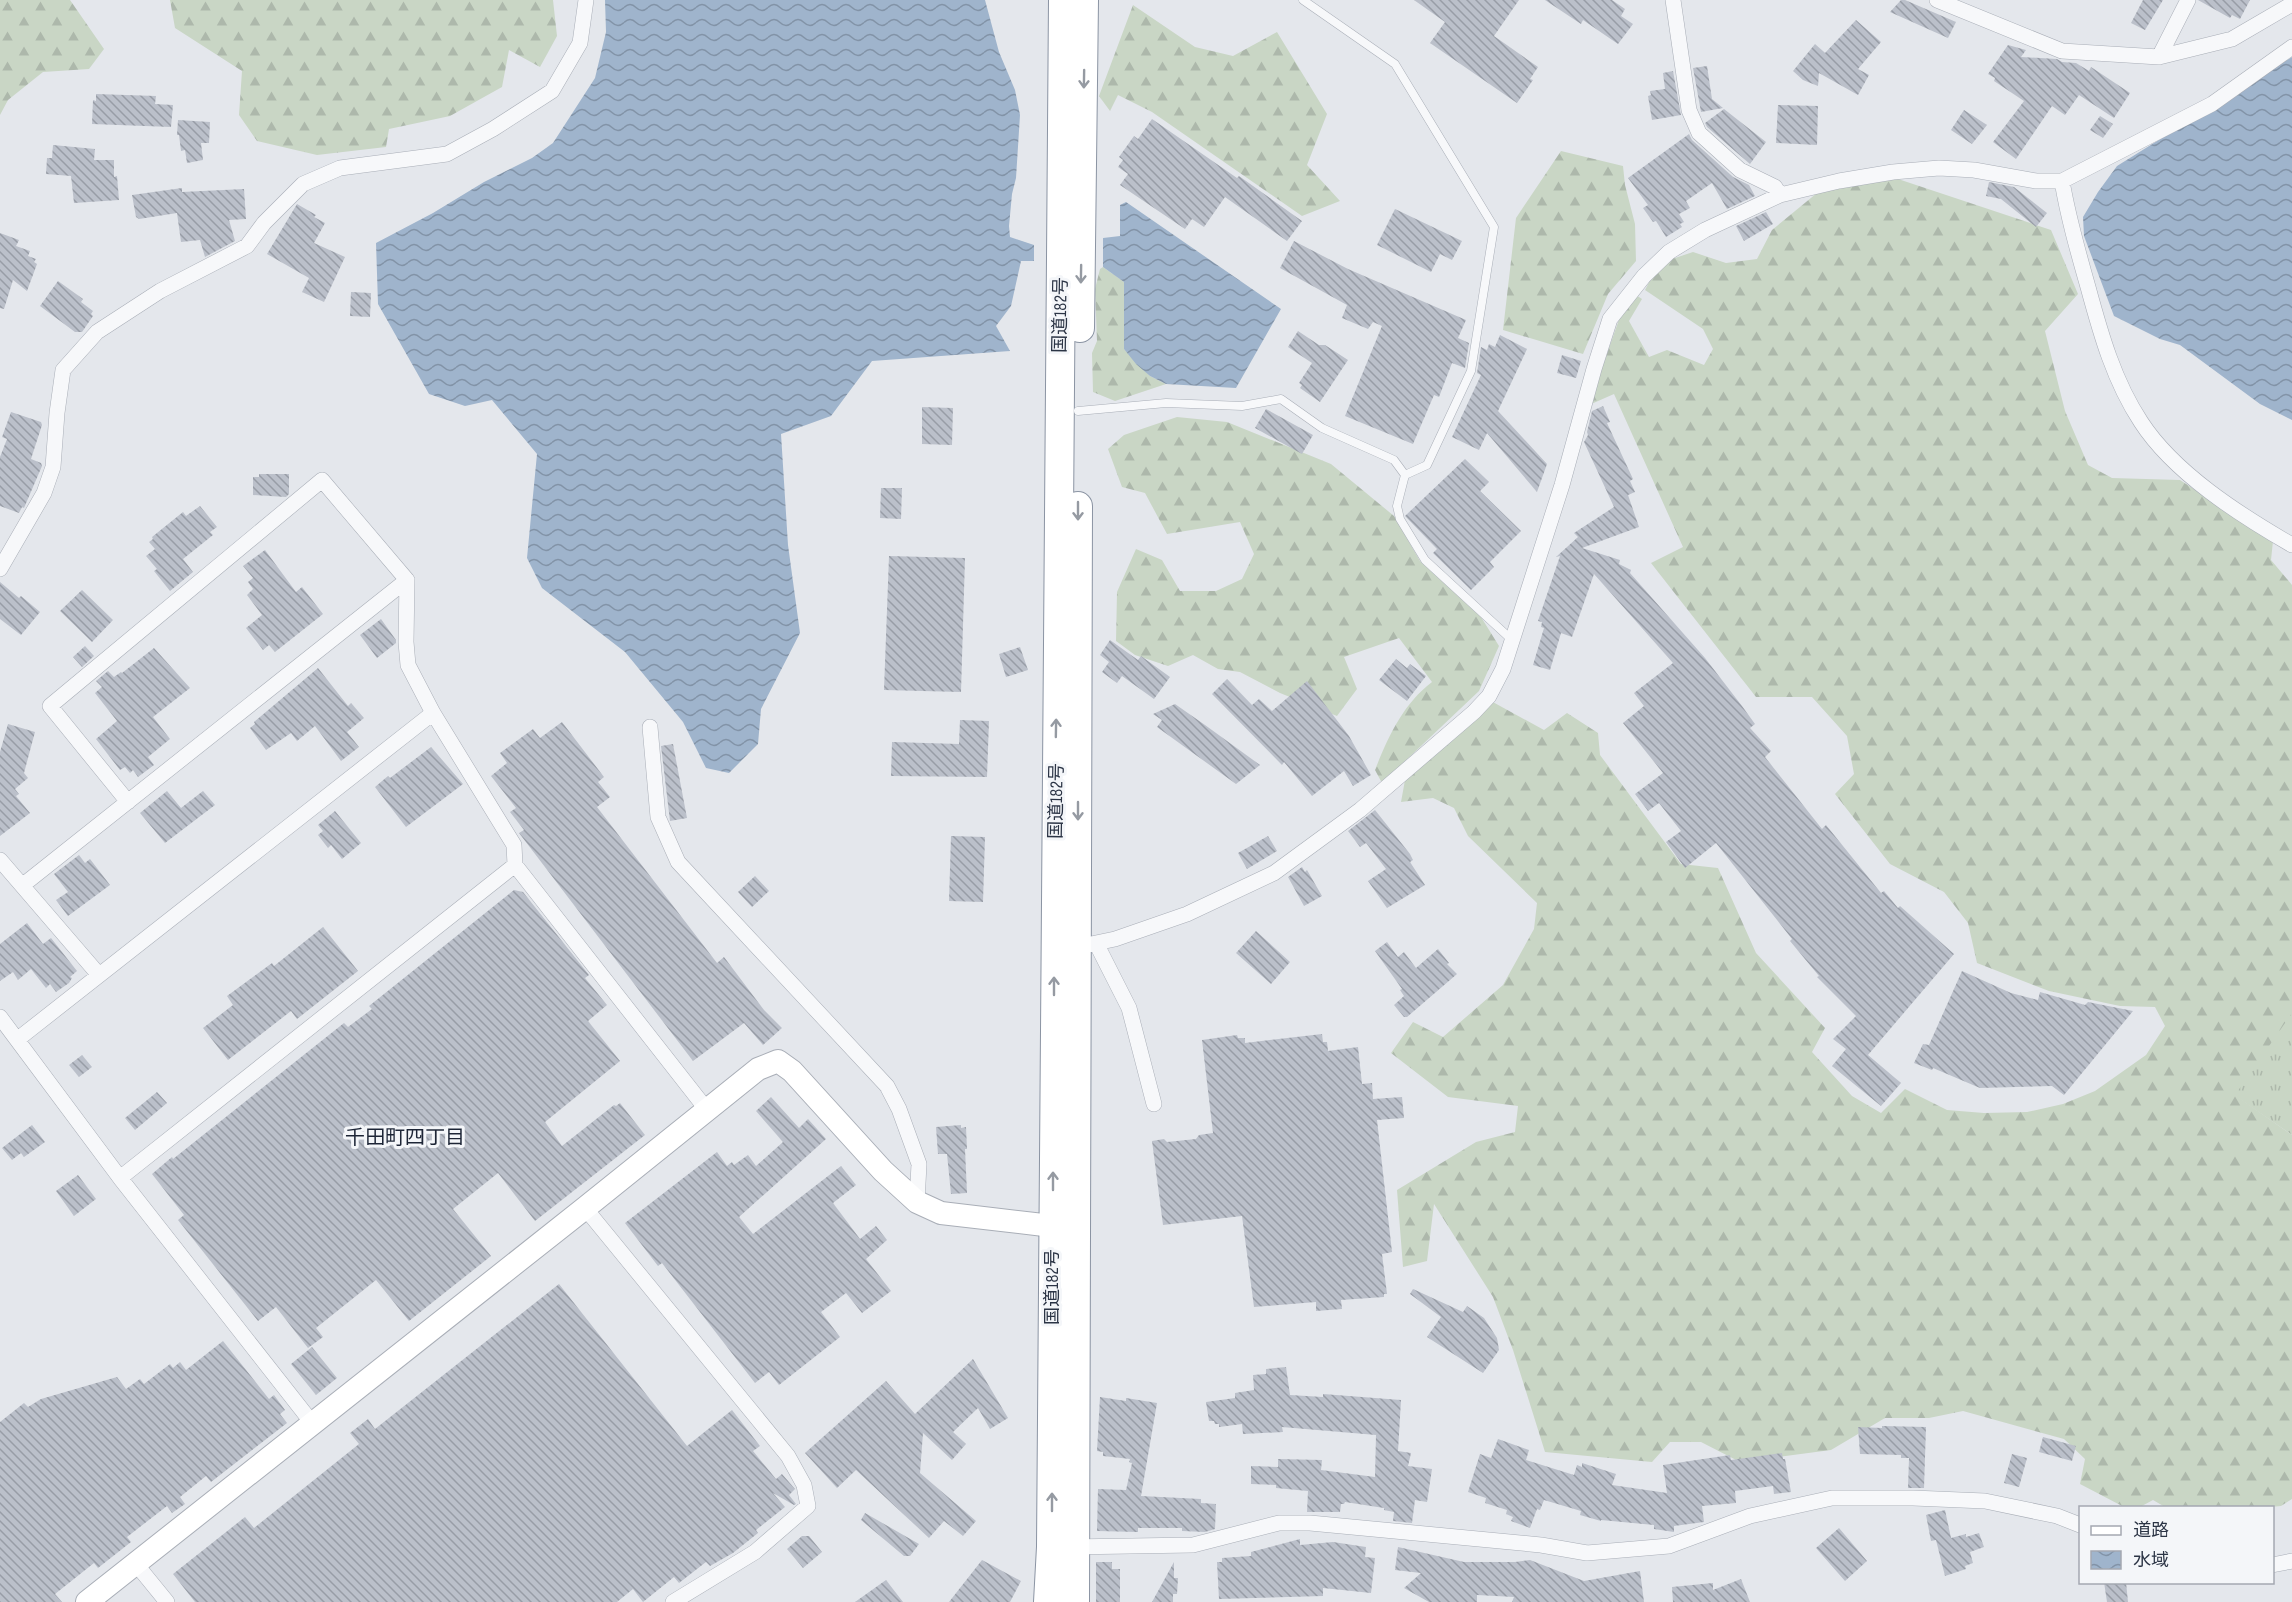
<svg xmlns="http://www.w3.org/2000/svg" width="2292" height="1602" font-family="'Sofia Sans Condensed','Noto Sans JP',sans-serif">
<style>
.grass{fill:url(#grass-tufts)}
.forest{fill:url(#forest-firs)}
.water{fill:url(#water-waves)}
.building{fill:url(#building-back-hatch)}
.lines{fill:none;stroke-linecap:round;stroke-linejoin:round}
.lane-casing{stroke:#a9aeb7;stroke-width:9}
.street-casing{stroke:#a9aeb7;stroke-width:16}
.secondary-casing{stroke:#a9aeb7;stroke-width:24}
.highway-casing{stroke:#8b94a3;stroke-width:30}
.lane{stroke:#f7f8fa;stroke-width:8}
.street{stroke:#f7f8fa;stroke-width:15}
.secondary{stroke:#fff;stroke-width:22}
.highway{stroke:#fff;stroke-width:28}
.oneway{stroke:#959aa2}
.labels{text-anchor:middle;stroke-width:6;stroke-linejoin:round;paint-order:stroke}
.street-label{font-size:18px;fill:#2b3445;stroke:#f4f6f9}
.neighbourhood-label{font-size:20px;fill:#1d2536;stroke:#f4f6f9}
</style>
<defs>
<pattern id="grass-tufts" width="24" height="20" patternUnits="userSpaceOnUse" patternTransform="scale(1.5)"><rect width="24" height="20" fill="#c9d6c5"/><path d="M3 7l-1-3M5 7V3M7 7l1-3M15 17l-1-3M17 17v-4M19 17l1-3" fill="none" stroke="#adb8ab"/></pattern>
<pattern id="forest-firs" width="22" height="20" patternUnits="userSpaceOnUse" patternTransform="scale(1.5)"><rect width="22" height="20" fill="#c9d6c5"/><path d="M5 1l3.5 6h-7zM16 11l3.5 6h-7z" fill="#adb8ab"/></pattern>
<pattern id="water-waves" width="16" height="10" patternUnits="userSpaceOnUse" patternTransform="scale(1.5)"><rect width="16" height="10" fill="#9fb4cc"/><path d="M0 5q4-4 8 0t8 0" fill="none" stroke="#8293a7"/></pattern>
<pattern id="building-back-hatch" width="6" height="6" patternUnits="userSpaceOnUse" patternTransform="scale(1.5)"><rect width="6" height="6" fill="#bbc0ca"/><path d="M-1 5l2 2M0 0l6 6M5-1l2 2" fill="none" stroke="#989da6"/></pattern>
</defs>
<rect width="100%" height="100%" fill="#e4e7ec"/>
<path class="grass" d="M2290 1013H2292V1135L2234 1095Z"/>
<path class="forest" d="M0 0H70L104 49 89 69 43 72 8 100 0 115Z
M170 0H553L557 36 540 67 509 50 502 87 450 116 389 129 386 147 317 155 257 141 239 115 242 71 175 28Z
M1133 5 1195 47 1233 56 1277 32 1327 114 1307 165 1340 201 1302 216 1152 112 1118 95 1110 111 1099 96Z
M1561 151 1623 166 1625 185 1635 224 1636 261 1608 294 1583 354 1503 330 1516 218Z
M1889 176 2051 230 2078 294 2045 331 2065 411 2088 465 2112 478 2180 480 2273 541 2271 560 2292 585V1013L2235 1095 2292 1135V1499L2281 1506 2270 1507H2165L2153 1500 2140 1507H2124L2080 1484 2085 1459 2064 1439 1963 1411 1929 1418H1885L1831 1450 1740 1462 1701 1442H1670L1652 1462 1545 1452 1513 1350 1493 1297 1434 1204 1427 1261 1403 1267 1397 1190 1476 1142 1515 1132 1518 1106 1448 1097 1391 1053 1413 1022 1443 1037 1503 985 1534 929 1537 903 1468 836 1454 808 1433 798 1401 802 1405 780 1491 701 1544 730 1567 713 1598 733 1600 755 1681 864 1718 868 1756 953 1825 1028 1812 1052 1852 1096 1881 1113 1905 1089 1947 1110 1984 1113 2027 1112 2063 1104 2095 1091 2146 1055 2165 1026 2155 1007 2120 1006 2049 991 1977 963 1968 923 1944 892 1890 864 1835 794 1854 774 1847 736 1812 697H1756L1651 563 1683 547 1614 394 1589 405 1622 311 1636 295 1642 299 1629 321 1649 357 1667 350 1704 365 1713 349 1703 329 1645 290 1656 269 1669 260 1693 252 1726 263 1757 259 1772 230 1817 193Z
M1103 267 1124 282V349L1150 376 1166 384 1115 401 1093 392 1092 353 1097 341 1095 289 1100 269Z
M1177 417 1227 422 1331 464 1394 516 1420 561 1481 617 1499 646 1479 691 1382 783 1375 770C1388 737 1403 704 1432 682L1399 638 1344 657 1357 689 1337 716 1280 693 1240 672 1218 669 1193 655 1168 666 1135 655 1116 641 1117 592 1136 549 1162 560 1180 591H1216L1242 579 1254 554 1240 522 1167 534 1145 493 1122 487 1108 449 1124 435Z"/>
<path class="water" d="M605 0H985L999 52 1015 90 1020 115 1016 178 1012 194 1009 226 1010 237 1034 245V261H1021L1011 306 996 326 1010 351 872 361 831 416 781 434 788 545 800 633 761 709 758 744 729 773 706 768 683 722 625 652 542 588 527 558 537 454 492 400 465 406 429 394 378 304 376 243 433 213 484 182 532 158 553 143 595 78 606 32Z
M2292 57V420L2260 404 2180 345 2160 339 2114 316 2084 236 2083 217 2098 192 2117 166Z
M1126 202 1281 309 1236 388 1166 384 1150 376 1136 364 1124 349V282L1103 267V238L1120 236V205Z"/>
<path class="building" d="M1414 0H1519L1494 36 1538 67 1530 79 1533 80 1517 103 1430 43 1445 22Z
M1545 0H1612L1625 9 1621 16 1633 24 1618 44 1583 20 1581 24Z
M1901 0H1905L1956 22 1948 38 1890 12Z
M2143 0H2163L2145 30 2131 23Z
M2198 0H2250L2240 19 2232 15 2230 18Z
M1856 20 1881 42 1858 69 1869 75 1858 95 1819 73 1818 86 1803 80 1793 71 1815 44 1825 53Z
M2008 45 2026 50 2021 57 2057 59 2062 62 2076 63 2089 71 2091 67 2130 93 2114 118 2079 95 2065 115 2052 106 2016 159 1993 142 2024 101 1994 81 1995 78 1988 74Z
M1707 66 1712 99 1723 108 1701 112 1693 68Z
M1673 71 1681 115 1652 120 1648 96 1651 95 1650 91 1665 89 1663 73Z
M96 94 156 96 155 104 173 105 171 127 92 124 93 100 96 101Z
M1778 105 1818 106 1817 145 1776 143Z
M1724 109 1766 142 1750 164 1707 127 1705 123Z
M1964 110 1987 125 1972 144 1951 130Z
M2100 116 2113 124 2103 138 2090 130Z
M1152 119 1237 178 1239 176 1302 221 1287 241 1225 197 1204 227 1192 219 1185 229 1120 185 1128 174 1118 167 1123 160 1119 157 1134 136 1138 139Z
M178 120 210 122 209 143H201L203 160 187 163 185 150 181 151 179 135H177Z
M1689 134 1692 140 1733 177 1749 185 1755 196 1727 209 1712 183 1686 201 1690 208 1679 214 1684 222 1680 224 1682 227 1666 237 1656 221 1653 222 1643 208 1648 205 1628 178Z
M53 145 95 149 94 160H114V177L117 176 119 200 74 203 71 176 46 174 47 158H52Z
M1989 182 2014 187 2047 213 2036 227 2001 199 1986 196Z
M182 188V192L244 189 246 219 229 220 235 241 205 257 200 240 181 242 177 213 139 219 136 217 132 195Z
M297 204 316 215 314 217 325 223 314 243 345 257 324 302 302 292 309 278 267 254Z
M1395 209 1462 241 1452 260 1440 254 1431 272 1377 245Z
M1766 212 1773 224 1744 241 1736 226Z
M0 233 19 240 16 246 30 251 28 256 36 259 34 262 37 264 27 291 13 280 4 309 0 308Z
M1294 241 1348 269 1466 320 1458 338 1469 343 1465 368 1452 363 1439 397 1434 395 1413 444 1345 416 1382 326 1373 322 1368 329 1342 318 1347 305 1280 268Z
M58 281 83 299 81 302 93 311 91 314 93 316 82 332H75L40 306Z
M351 292 371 293 370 317 350 316Z
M1298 331 1319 345H1325L1348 360 1320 402 1300 388 1302 385 1299 383 1312 363 1288 347Z
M1500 335 1527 349 1498 411 1547 464 1537 492 1487 433 1479 450 1452 437 1481 375 1477 373 1481 347 1487 350 1489 344 1495 347Z
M1562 355 1581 361 1576 378 1557 373Z
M1603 406 1610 422 1607 423 1633 479 1630 481 1635 492 1628 495 1639 527 1582 548 1620 560 1619 564 1631 570 1630 573 1705 658 1742 706 1755 724 1750 728 1771 751 1765 757 1822 829 1826 825 1881 893 1884 891 1898 908 1900 906 1954 954 1868 1055 1901 1083 1881 1106 1832 1066 1846 1049 1833 1039 1856 1016 1817 977 1819 976 1790 941 1792 939 1716 843 1685 868 1666 842 1681 831 1659 803 1648 811 1635 794 1663 773 1623 723 1644 706 1634 693 1673 663 1594 574 1572 637 1561 633 1550 670 1533 665 1544 628 1541 627 1542 622 1538 621 1560 556 1556 557 1578 537 1574 533 1614 507 1584 442 1588 435 1587 432 1592 411Z
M922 407 953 408 952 445 922 444Z
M1266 409 1313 435 1302 454 1255 428Z
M11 412 41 422 42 425 31 459 41 463 42 466 24 508 22 507 19 513 0 506V457L7 439 2 437Z
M1465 459 1489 482 1480 491 1521 531 1490 562 1494 567 1471 590 1433 553 1437 549 1405 516Z
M259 474H289V494L286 497 253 495V477H259Z
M881 488H902L901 519 880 518Z
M200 506 217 527 210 532 213 535 183 559 193 572 170 591 154 571 157 569 146 556 155 549 149 542 153 539 152 537 183 512 186 516Z
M265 550 296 592 302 587 323 614 275 652 269 645 263 650 246 628 262 615 247 595 253 589 248 582 253 578 243 566Z
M889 556 965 558 961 692 884 690Z
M0 582 19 598 21 596 40 612 21 635 0 619Z
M82 590 113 620 92 642 60 611Z
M381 619 396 640V643L377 658 360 635Z
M1110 640 1138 660 1141 656 1170 677 1154 699 1122 676 1117 683 1102 672 1109 662 1100 655Z
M85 646 94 656 82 667 73 657Z
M1020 647 1028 670 1006 677 999 654Z
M154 648 190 688 153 717 170 739 148 757 154 765 138 777 133 770 130 773 125 767 120 770 96 739 117 721 95 693 102 687 96 681 108 671 114 677 121 672 122 673Z
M1396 659 1407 668 1410 664 1426 676 1407 701 1379 680Z
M318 668 348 706 351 703 364 718 347 732 359 747 341 761 315 726 297 741 291 733 266 750 250 728 255 724 254 722Z
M1227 679 1252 705 1259 699 1272 711 1307 681 1349 736 1371 775 1353 786 1344 771 1312 796 1284 762 1282 765 1212 694Z
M1175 704 1205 725 1260 765 1236 784 1157 727 1162 720 1153 714Z
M960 720 989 721 987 777 891 776 892 742 959 744Z
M562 722 604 777 598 782 610 797 597 807 717 963 724 957 764 1010 782 1028 763 1045 744 1023 693 1061 519 833 524 830 510 812 516 808 491 776 507 763 500 753 533 729 540 738Z
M8 724 35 732 24 773 28 778 15 789 19 794 16 796 30 813 0 836V752Z
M673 744 687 818 670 821 661 746Z
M431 747 463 784 406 827 375 787 388 776 390 778Z
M167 791 181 808 203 791 215 805 165 843 140 813Z
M1375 810 1410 854 1413 860 1410 862 1425 885 1387 908 1368 881 1386 869 1366 843 1360 847 1348 831Z
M335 811 361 843 342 859 331 845 328 848 318 835 323 831 318 825Z
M951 836 985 837 983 902 949 901Z
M1268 836 1277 851 1247 869 1238 853Z
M79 855 85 863 90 859 110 885 68 916 56 900 68 892 54 874Z
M1302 867 1305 872 1307 870 1322 896 1304 906 1288 877Z
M755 876 769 891 752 907 738 892Z
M514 890 523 892 589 975 585 978 607 1005 588 1021 620 1061 545 1122 562 1146 614 1105 616 1106 620 1103 645 1135 535 1221 498 1173 453 1209 491 1256 409 1321 376 1280 316 1328 323 1337 308 1348 276 1307 258 1321 178 1220 184 1215 152 1174 172 1157 173 1159 344 1023 348 1027 372 1009 369 1006Z
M27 923 43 944 51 938 77 971 70 977 72 978 69 983 56 992 50 984 46 988 31 969 18 980 13 972 0 981V944Z
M323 927 358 971 297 1019 291 1011 228 1060 203 1028 233 1005 227 996 272 963 274 966Z
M1256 931 1290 962 1271 984 1236 953Z
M1387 942 1398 957 1404 952 1416 968 1438 949 1449 963 1447 964 1457 974 1407 1017H1404L1394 1005 1404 996 1400 990 1402 989 1375 951Z
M1962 971 2011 993 2038 1000 2040 992 2085 1005 2088 1002 2133 1011 2064 1095 2052 1086 1980 1088 1933 1068 1932 1070 1914 1063 1923 1044 1929 1045Z
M1322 1034 1323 1042H1327L1328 1051 1358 1047 1362 1084 1372 1083 1373 1099 1402 1097 1404 1118 1377 1120 1392 1252 1382 1254 1387 1294H1384V1297L1341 1300 1342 1309 1316 1311V1302L1254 1307 1242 1216 1163 1225 1152 1141 1164 1139 1167 1142 1196 1139 1199 1135 1213 1133 1202 1040 1237 1035 1238 1038H1245V1043Z
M82 1055 92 1067 79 1077 69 1065Z
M157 1092 167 1103 135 1130 125 1118Z
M771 1097 799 1128 808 1119 826 1139 739 1217 753 1234 841 1166 856 1185 833 1203 860 1239 876 1226 887 1240 866 1259 891 1291 862 1313 846 1293 821 1312 840 1337 779 1385 769 1372 755 1383 662 1263 658 1266 625 1223 717 1152 727 1166 732 1162 734 1165 748 1155 756 1166 783 1142 756 1111Z
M32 1125 45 1142 24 1157 21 1153 12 1160 2 1148Z
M961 1125V1128L966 1127 967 1149H965L967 1193 951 1194 947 1154H938L936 1127Z
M78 1175 96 1199 74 1216 56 1191Z
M559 1284 687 1446 732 1410 760 1446 753 1451 776 1479 782 1474 795 1489 789 1495 796 1504 794 1505 773 1493 785 1507 756 1530 758 1533 733 1553 710 1566 706 1562 679 1583 674 1577 643 1602 633 1589 617 1602H195L173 1574 245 1517 254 1528 359 1444 350 1433 368 1419 375 1429Z
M1413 1289 1463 1312 1467 1306 1484 1318 1497 1338 1499 1350 1483 1373 1427 1337 1441 1317 1410 1294Z
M223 1341 269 1399 274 1395 285 1410 280 1414 287 1423 211 1482 206 1476 180 1497 185 1504 172 1513 167 1506 127 1537 131 1542 98 1568 94 1563 55 1594 62 1602H0V1422L24 1403 28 1407 41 1399 117 1377 126 1389 140 1379 144 1384 170 1364 173 1368 180 1362 186 1370Z
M312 1347 337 1378 316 1395 291 1364Z
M973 1359 1008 1418 990 1429 978 1408 953 1432 966 1444 952 1460 923 1433 920 1473 976 1521 963 1536 944 1521 929 1538 856 1470 837 1488 805 1453 886 1381 915 1414Z
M1286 1367 1290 1395 1323 1397V1394L1401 1400 1398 1451 1411 1453 1408 1466 1432 1469 1427 1502 1415 1500 1412 1523 1393 1521 1394 1512 1384 1510V1508L1345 1502 1344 1504H1341L1340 1512H1307L1308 1491 1276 1488V1485L1251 1484V1466L1278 1467V1459L1322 1460 1321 1470 1375 1477 1376 1435 1282 1427 1283 1432 1243 1434 1242 1424 1219 1427V1424H1215L1214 1421H1209L1206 1402 1235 1398V1393L1254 1390 1253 1375 1266 1374V1369Z
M1100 1397 1126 1401V1398L1157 1403 1141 1496 1201 1499V1503L1216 1504 1215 1529 1205 1532 1182 1531V1528H1138V1532L1097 1531 1098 1489 1126 1490 1132 1463 1129 1462 1130 1459 1103 1456V1452L1097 1451Z
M1882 1426 1926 1427 1924 1488H1908L1909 1458H1901V1455L1860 1454 1858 1427 1882 1428Z
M2043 1437 2076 1446 2072 1461 2039 1452Z
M1498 1439 1529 1450 1526 1460 1574 1475 1577 1465 1582 1467V1463L1616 1474 1612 1485 1667 1493 1663 1465 1730 1455 1731 1460 1782 1453 1783 1459H1785L1791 1492 1774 1494 1773 1486 1735 1491 1736 1503 1702 1506 1704 1522 1674 1526V1532L1654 1529V1525L1601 1520V1521L1580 1515 1581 1511 1544 1500 1540 1510 1537 1509 1530 1528 1511 1521 1513 1517 1506 1514 1507 1510 1485 1503 1486 1498 1468 1492 1480 1454 1491 1458Z
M2012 1454 2027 1458 2019 1487 2004 1483Z
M1945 1510 1951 1538 1966 1534V1537L1979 1533 1984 1547 1970 1552 1973 1563 1965 1566 1966 1569 1945 1576 1936 1540 1931 1541 1926 1515Z
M865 1513 919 1544 910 1556H904L861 1520Z
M1839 1528 1867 1561 1845 1581 1816 1548Z
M802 1536H809L822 1552 803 1568 787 1549Z
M1300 1539V1545L1333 1542 1366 1547 1365 1557 1375 1558 1371 1593 1323 1588V1596L1219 1599 1217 1562H1222V1558L1251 1556V1552Z
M1398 1547 1464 1562H1515L1530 1560 1584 1581 1640 1571 1644 1602H1512L1514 1597 1477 1595V1602H1429L1404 1588 1421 1573 1395 1570Z
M982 1560 1021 1581 1010 1602H949Z
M1096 1562H1112V1569H1120V1602H1096Z
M1174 1562V1578H1178L1177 1594H1173V1602H1152Z
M1741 1579 1750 1602H1673L1672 1587 1713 1583V1590Z
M886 1580 903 1602H855Z
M2104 1582H2126L2128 1602H2107Z"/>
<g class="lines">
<defs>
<path id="lane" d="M1303 0 1395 64 1494 227 1471 371 1427 465 1405 475
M1078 411 1166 403 1242 406 1281 399 1322 428 1394 460 1405 475 1397 506 1400 519 1425 560 1512 640"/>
<path id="street" d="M1673 0 1689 110 1699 133 1740 170 1775 187 1780 195
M1937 0 2062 51 2159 57 2232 39 2292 4
M2159 57 2188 0
M2062 181C2068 217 2078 252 2088 287 2101 335 2114 381 2141 422 2174 473 2240 515 2292 545
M0 569 44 493 53 467 57 413 63 370 97 332 160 291 247 246 264 223 303 184 340 168 447 154 493 129 552 91 580 43 586 0
M650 727 658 817 678 862 887 1086 899 1109 919 1164 917 1202
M128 802 50 706 322 480 407 580 406 642 408 665 433 713 514 845 515 865 707 1110
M0 860 99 975
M23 885 407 580
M1096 943 1129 1008 1154 1104
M1072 948 1115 939 1187 914 1274 873 1360 810 1474 712 1489 696 1503 669 1562 485 1594 369 1610 319 1644 276 1669 252 1705 230 1780 195 1839 181 1893 172 1939 168 1974 170 2036 181H2062L2212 104 2292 47
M0 1017 120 1178 313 1424
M18 1039 433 713
M120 1178 515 865
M585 1208 788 1456 804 1485 808 1506 755 1552 673 1602
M1069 1547 1193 1545 1279 1523H1310L1541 1545 1587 1553 1669 1546 1750 1516 1832 1498H1913L1985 1501 2057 1516 2080 1525
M136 1564 167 1602
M2272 1565 2292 1561"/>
<path id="secondary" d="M87 1602 585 1208 758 1069 778 1061 792 1071 883 1171 917 1202 941 1213 1069 1228"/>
<path id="highway" d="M1080 328 1084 0
M1048 1602 1051 1547 1063 0
M1075 1602 1078 506"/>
</defs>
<use href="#lane" class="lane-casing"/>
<use href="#street" class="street-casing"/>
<use href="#secondary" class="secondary-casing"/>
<use href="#highway" class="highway-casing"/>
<use href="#lane" class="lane"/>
<use href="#street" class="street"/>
<use href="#secondary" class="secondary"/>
<use href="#highway" class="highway"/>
</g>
<defs><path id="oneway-shaft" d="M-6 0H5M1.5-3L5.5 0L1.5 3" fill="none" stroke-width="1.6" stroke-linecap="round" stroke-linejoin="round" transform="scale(1.5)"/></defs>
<g class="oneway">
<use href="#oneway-shaft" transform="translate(1084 79) rotate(91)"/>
<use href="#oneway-shaft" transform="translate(1081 274) rotate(91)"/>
<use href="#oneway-shaft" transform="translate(1078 511) rotate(90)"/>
<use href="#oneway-shaft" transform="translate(1056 728) rotate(-89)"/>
<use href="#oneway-shaft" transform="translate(1078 811) rotate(90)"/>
<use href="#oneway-shaft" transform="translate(1054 986) rotate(-90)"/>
<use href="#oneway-shaft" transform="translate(1053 1181) rotate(-90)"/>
<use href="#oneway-shaft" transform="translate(1052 1502) rotate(-90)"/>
</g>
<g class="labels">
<g class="street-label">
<text transform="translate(1060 315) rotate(-89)" y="6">国道182号</text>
<text transform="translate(1056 801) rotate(-89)" y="6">国道182号</text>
<text transform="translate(1052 1287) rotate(-90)" y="6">国道182号</text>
</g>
<g class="neighbourhood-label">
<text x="405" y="1144">千田町四丁目</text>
</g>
</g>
<rect x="2079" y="1506" width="195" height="78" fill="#f4f6f9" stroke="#a4a8b1" stroke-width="1.5"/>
<rect x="2091" y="1526" width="30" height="9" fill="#ffffff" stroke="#a4a8b1" stroke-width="1.5"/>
<text x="2133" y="1536" font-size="18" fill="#2b3445">道路</text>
<rect x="2091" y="1551" width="30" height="18" fill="url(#water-waves)" stroke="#a4a8b1" stroke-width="1.5"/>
<text x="2133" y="1566" font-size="18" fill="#2b3445">水域</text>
</svg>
